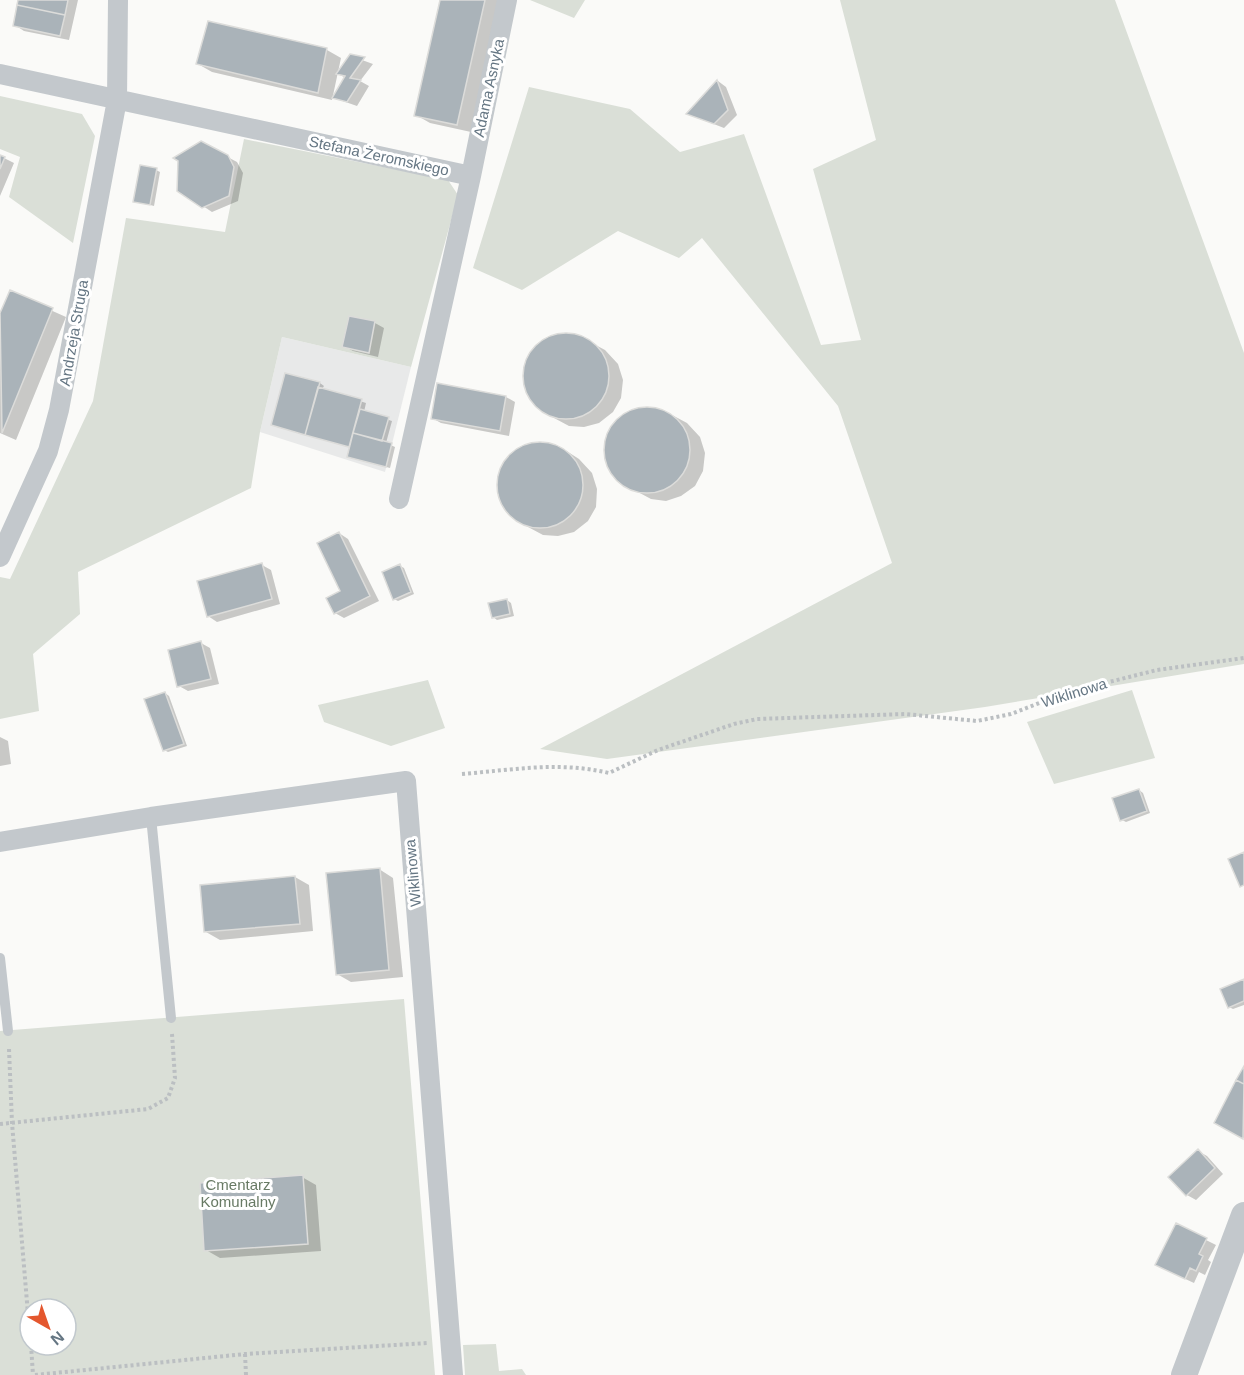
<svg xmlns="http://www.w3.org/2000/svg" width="1244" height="1375" font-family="Helvetica,sans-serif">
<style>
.built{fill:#e8e9e9}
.green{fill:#dadfd7;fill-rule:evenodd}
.shadow{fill:#0003}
.building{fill:#aab3b9;stroke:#dcdcda;stroke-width:1.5}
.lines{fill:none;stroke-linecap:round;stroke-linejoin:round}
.path{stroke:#bbbfc2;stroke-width:4;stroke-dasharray:3 3;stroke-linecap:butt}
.service{stroke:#c3c8cc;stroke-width:10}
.minor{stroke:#c3c8cc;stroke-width:20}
.tertiary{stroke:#c3c8cc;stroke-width:26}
.labels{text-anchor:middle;stroke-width:6;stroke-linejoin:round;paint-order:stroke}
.street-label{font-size:15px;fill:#657683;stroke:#fff}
.park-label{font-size:15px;fill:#687a64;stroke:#fff}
</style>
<rect width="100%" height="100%" fill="#fafaf8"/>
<path class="built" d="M282 337 411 367 385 472 260 432Z"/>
<path class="green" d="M530 0H585L574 18Z
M840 0H1115L1244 353V664L985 707 607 759 540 749 892 563 838 406 702 238 679 258 618 231 522 290 473 268 529 87 630 109 680 152 744 134 821 345 861 340 813 169 876 140Z
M0 96 82 114 95 136 73 243 9 197 20 157 0 149Z
M244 139 448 180 458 195 411 367 282 337 260 432 251 488 78 572 80 614 33 654 39 711 0 719V577L10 579 93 401 126 218 225 232Z
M428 680 445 728 391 746 324 722 318 705Z
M1132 690 1155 758 1054 784 1027 722Z
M404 999 435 1375H0V1031ZM30 1309H66V1345H30Z
M496 1344 499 1371 522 1369 526 1375H465L463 1345Z"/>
<path class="shadow" d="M20 0H78L69 40 24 31 15 25Z
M441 0H500L471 132 430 123 416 115Z
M327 50 341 58 332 100 212 72 198 64Z
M351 56 373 64 360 81 369 86 357 106 334 98 346 78 338 74Z
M718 81 726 87 737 115 724 128 688 114Z
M201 143 237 162 243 173 238 201 212 212 203 206Z
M0 156 14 163 0 196Z
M156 170 160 172 154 206 135 201Z
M10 292 66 317 16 440 0 433V317Z
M350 318 375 323 384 328 378 357 353 351 344 346Z
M560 334 575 335 590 342 605 350 618 364 623 380 621 398 613 412 599 423 584 427 569 426 541 411 528 396 524 383 528 358 541 342Z
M320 383 324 386 322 389 366 403 364 412 392 421 386 443 395 447 390 468 353 458 351 447 277 427Z
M506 397 515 402 509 436 441 423 432 418Z
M641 408H657L672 415 687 423 700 437 705 453 703 471 695 486 681 496 666 501 651 499 623 484 610 469 606 457 609 431 623 415Z
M534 443 550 444 565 450 579 459 592 473 597 489 596 507 588 521 574 532 558 536 543 535 515 520 503 505 498 479 502 467 515 451Z
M339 533 348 539 379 601 344 618 335 613 342 591Z
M262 565 271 570 280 604 217 622 208 616Z
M400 566 404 568 414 594 398 601 394 599Z
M507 600 511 603 514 616 497 620 493 617Z
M201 643 210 648 219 684 188 691 179 686Z
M165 693 169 696 187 746 168 752 164 750Z
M0 737 8 741 11 764 0 766Z
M1139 790 1143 793 1150 813 1126 822 1122 820Z
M379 869 393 878 403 977 351 982 337 974Z
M295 877 309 885 313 931 220 940 206 932Z
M1244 980V1005L1233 1009 1229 1007Z
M1244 1069V1138L1216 1122Z
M1198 1151 1207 1156 1223 1174 1196 1200 1187 1195Z
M302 1177 316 1185 321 1251 220 1258 206 1250Z
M1176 1225 1216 1245 1208 1260 1211 1262 1205 1275 1199 1272 1194 1283 1166 1270Z"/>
<path class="building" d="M18 0H68L65 15 17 5Z
M440 0H485L457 125 414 116Z
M17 5 65 15 60 36 13 26Z
M208 21 327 48 318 93 196 64Z
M350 54 365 57 350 78 361 80 347 102 332 98 345 76 336 74Z
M717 80 728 110 714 124 686 114Z
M201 141 228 155 234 167 229 196 202 208 177 191 178 161 173 158Z
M0 155 5 157 0 169Z
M140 165 157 168 150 205 133 202Z
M10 290 53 308 2 433 0 313Z
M349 316 375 321 369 353 342 347Z
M523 376a43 43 0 1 1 86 0a43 43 0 1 1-86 0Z
M285 373 320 382 305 435 271 425Z
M437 383 506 396 500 431 431 419Z
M318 387 362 399 349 447 305 435Z
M604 450a43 43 0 1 1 86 0a43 43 0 1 1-86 0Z
M360 409 389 417 382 441 353 433Z
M353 433 392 443 386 467 347 457Z
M497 485a43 43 0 1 1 86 0a43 43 0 1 1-86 0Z
M339 532 370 596 334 614 326 598 340 591 317 543Z
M262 563 272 599 207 617 197 581Z
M400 564 411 592 393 600 382 572Z
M507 599 510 614 492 618 488 603Z
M201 641 211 679 177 687 168 650Z
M165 692 184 744 163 751 144 699Z
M1139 789 1147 811 1120 821 1112 798Z
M1244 852V885L1240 887 1228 859Z
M380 868 389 970 336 975 326 873Z
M295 876 300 924 204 932 200 885Z
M1244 979V1001L1228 1008 1220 989Z
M1244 1066V1084L1236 1080Z
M1236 1080 1244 1084 1243 1139 1214 1123Z
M1198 1149 1215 1168 1186 1196 1168 1177Z
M303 1175 308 1244 204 1251 200 1183Z
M1176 1223 1207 1238 1199 1254 1203 1256 1196 1271 1190 1268 1185 1279 1155 1265Z"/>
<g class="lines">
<path class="path" d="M462 774C512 770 559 761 609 773L658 750 734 724 757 719 905 714 977 721 1011 714 1065 693 1157 670 1244 658
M9 1049 12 1123 30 1338
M0 1124 148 1109 168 1098 175 1078 172 1034
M31 1345 33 1375
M245 1354 246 1375
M35 1375 245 1354 428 1343"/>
<path class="service" d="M151 817 171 1018
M0 958 8 1031"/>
<path class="minor" d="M0 74 471 176 399 499
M471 176 507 0
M0 557 48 451 59 410 117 100 118 0
M0 842 151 817 406 781 453 1375"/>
<path class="tertiary" d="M1184 1375 1244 1215"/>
</g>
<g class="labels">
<g class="street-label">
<text transform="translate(489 88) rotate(-78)" y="5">Adama Asnyka</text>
<text transform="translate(379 156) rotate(12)" y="5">Stefana Żeromskiego</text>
<text transform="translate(74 333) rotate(-80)" y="5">Andrzeja Struga</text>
<text transform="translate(1074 693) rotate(-17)" y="5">Wiklinowa</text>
<text transform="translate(413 873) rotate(-95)" y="5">Wiklinowa</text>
</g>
<g class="park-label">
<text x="238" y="1190">Cmentarz<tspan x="238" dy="17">Komunalny</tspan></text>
</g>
</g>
<g transform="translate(48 1327) rotate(140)"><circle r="28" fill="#ffffff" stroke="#c1c8cd" stroke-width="1.5"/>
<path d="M0-4.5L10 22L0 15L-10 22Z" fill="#e4572e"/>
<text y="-9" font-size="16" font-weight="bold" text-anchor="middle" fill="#657683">N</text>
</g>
</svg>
